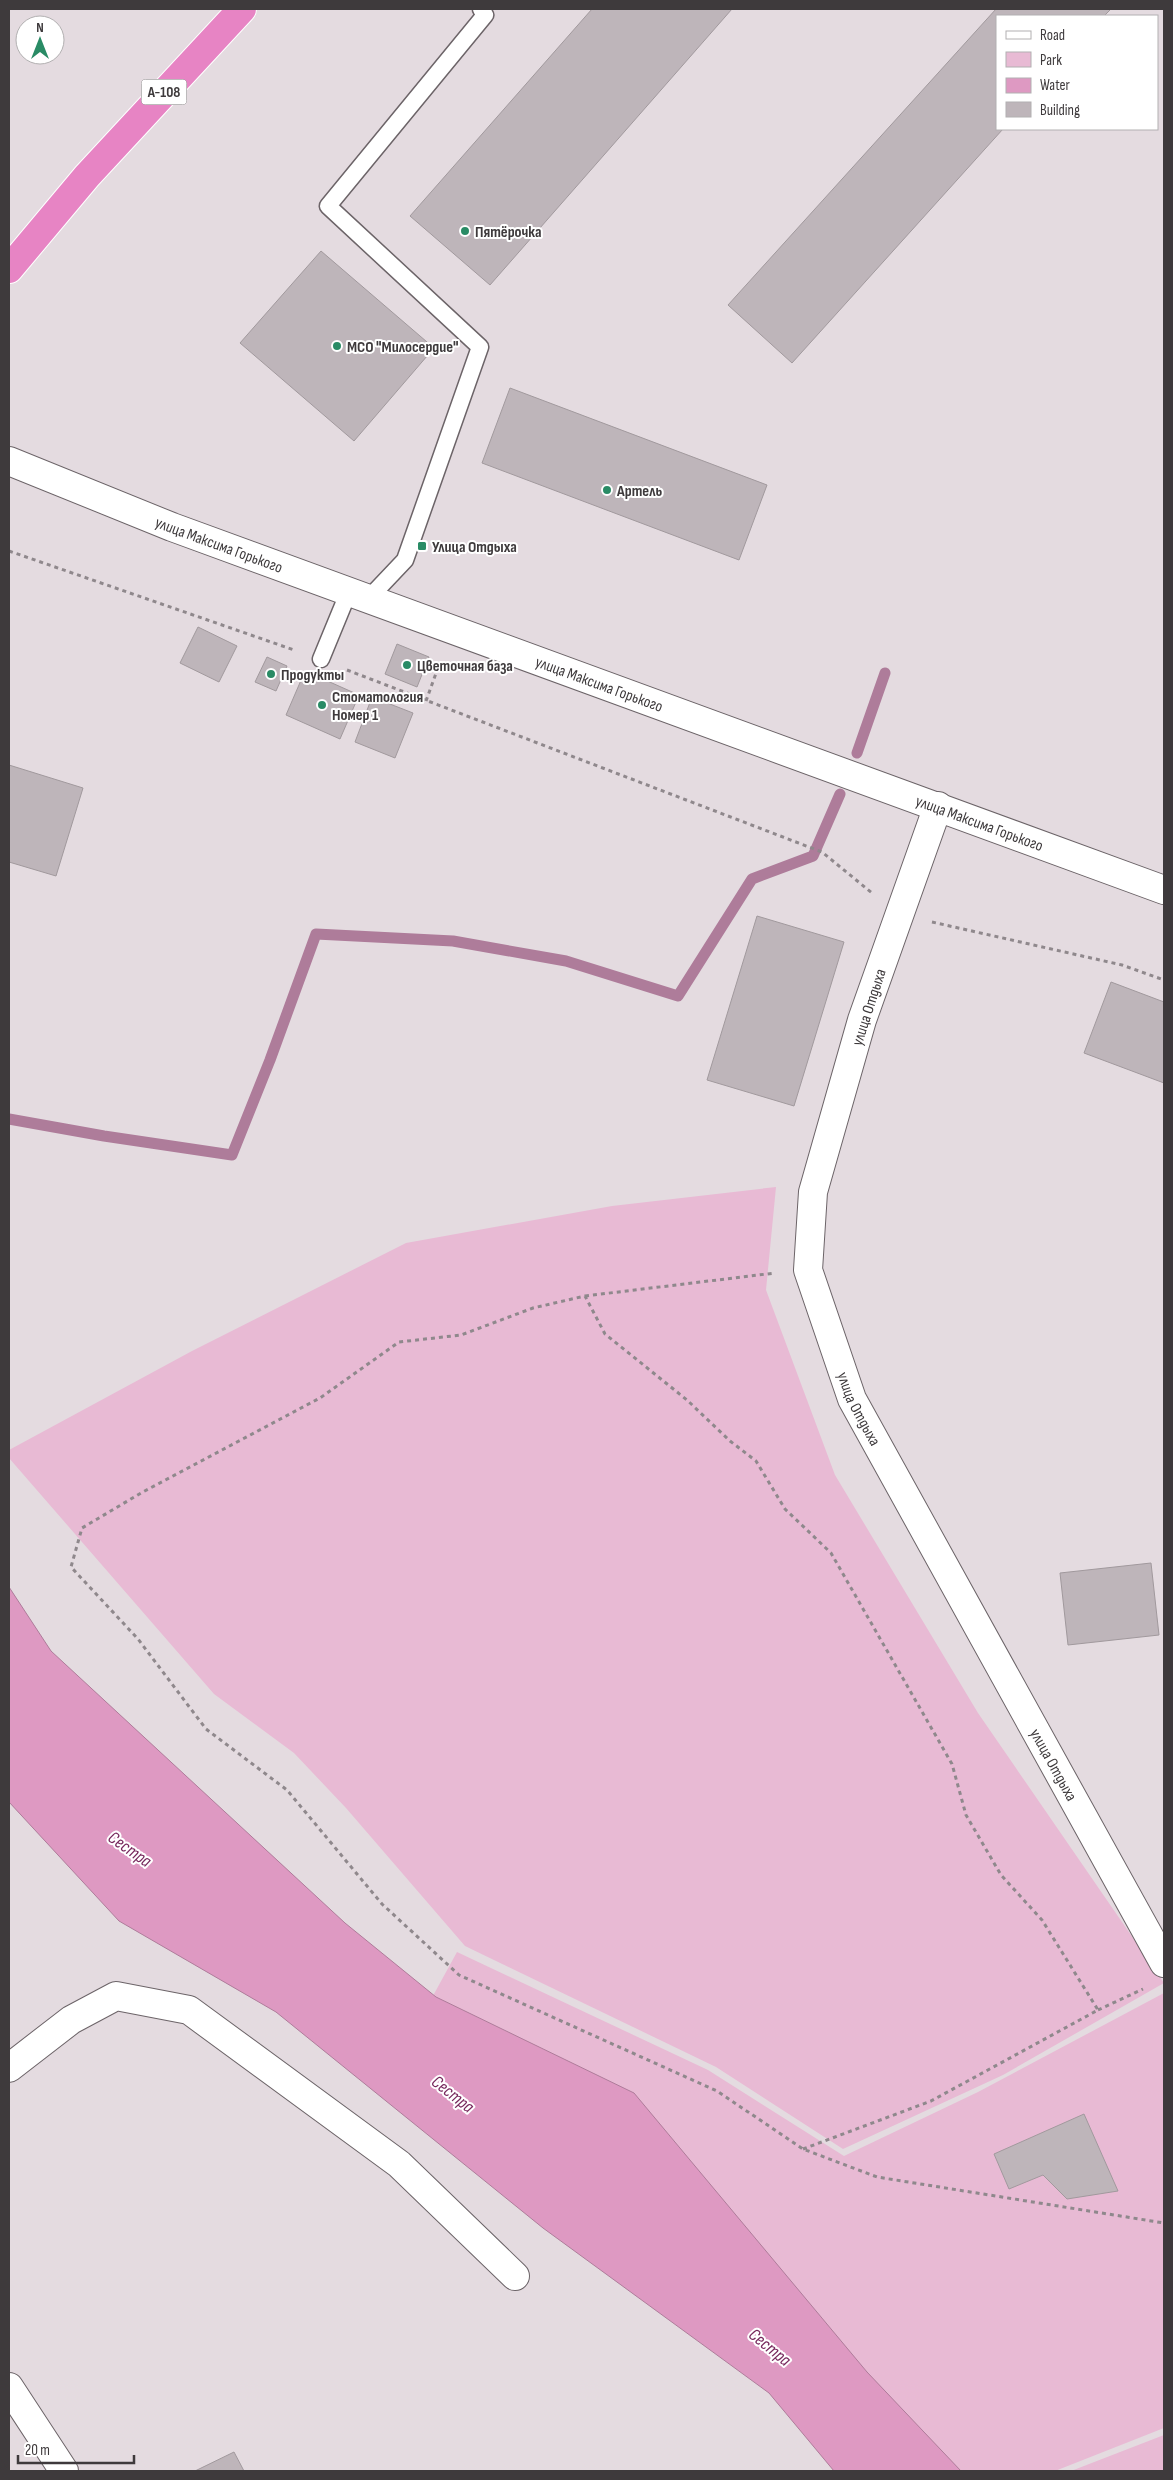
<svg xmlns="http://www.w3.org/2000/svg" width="1173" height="2480" font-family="'Sofia Sans Condensed',sans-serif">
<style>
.green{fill:#e8bad4}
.water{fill:#de99c2;stroke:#ae7c9a}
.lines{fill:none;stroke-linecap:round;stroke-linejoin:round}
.stream{stroke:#ae7c9a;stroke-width:11}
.building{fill:#beb5ba;stroke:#a1999d}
.service-casing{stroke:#6c6468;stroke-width:19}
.minor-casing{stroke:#6c6468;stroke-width:30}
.trunk-casing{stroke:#fff;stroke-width:30}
.path{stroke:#8f888c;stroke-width:3;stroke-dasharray:4 4;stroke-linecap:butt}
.service{stroke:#fff;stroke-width:16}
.minor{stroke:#fff;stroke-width:28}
.trunk{stroke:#e784c4;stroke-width:28}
.poi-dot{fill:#298b65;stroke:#fff;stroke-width:2}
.labels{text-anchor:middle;stroke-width:4;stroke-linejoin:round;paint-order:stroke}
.shield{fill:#fff;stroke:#787576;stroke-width:1}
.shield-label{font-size:15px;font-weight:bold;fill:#3e3a3c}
.poi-label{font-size:16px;font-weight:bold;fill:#3e3a3c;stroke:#fff;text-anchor:start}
.street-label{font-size:16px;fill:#3e3a3c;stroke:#fff}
.water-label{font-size:18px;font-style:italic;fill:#77285d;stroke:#fff}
</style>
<rect width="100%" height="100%" fill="#e4dbe0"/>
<path class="green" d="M776 1187 766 1290 835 1475 978 1713 1164 1983 1003 2075 843 2149 716 2067 465 1946 346 1808 294 1753 214 1694 9 1458V1450L192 1351 406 1243 612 1206Z
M457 1952 708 2070 844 2156 978 2092 1164 1993V2428L1055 2471H928L417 2025Z
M1164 2435V2471H1071Z"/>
<path class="water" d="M9 1587 51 1651 345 1923 436 1997 634 2093 867 2372 961 2471H834L769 2393 543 2228 276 2012 119 1921 9 1802Z"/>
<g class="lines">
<path class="stream" d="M857 753 885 673
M9 1119 104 1136 232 1155 270 1060 316 934 453 941 566 961 678 996 752 879 813 856 840 794"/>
</g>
<path class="building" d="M592 9H732L490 285 410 216Z
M996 9H1111L1104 16H997V129H1003L792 363 728 305Z
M321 251 434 348 354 441 240 343Z
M510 388 767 485 739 560 482 463Z
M198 627 237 646 219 682 180 663Z
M397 644 429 657 417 687 385 674Z
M267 657 287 666 276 691 255 682Z
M305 671 359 695 340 739 286 715Z
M372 697 413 713 395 758 355 742Z
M9 765 83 788 56 876 9 862Z
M757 916 844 942 794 1106 707 1080Z
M1111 982 1164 1002V1083L1084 1053Z
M1151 1563 1159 1635 1068 1645 1060 1573Z
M1084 2114 1118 2191 1067 2199 1043 2175 1009 2189 994 2154Z
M234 2452 244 2471H195Z"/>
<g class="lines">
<defs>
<path id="service" d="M369 598 405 560 480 347 328 206 485 15 481 9
M321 659 349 591"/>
<g id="minor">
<path id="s1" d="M9 461 172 527 1164 890"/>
<path id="s2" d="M938 806 862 1020 813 1192 808 1270 852 1399 1164 1963"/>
<path d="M9 2068 71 2020 116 1996 189 2010 399 2164 515 2276"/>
<path d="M9 2387 64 2471"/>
</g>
<path id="trunk" d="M9 269 87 176 242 9"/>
</defs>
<use href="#service" class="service-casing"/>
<use href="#minor" class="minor-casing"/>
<use href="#trunk" class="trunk-casing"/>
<path class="path" d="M9 551 294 650
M347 670 822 852 872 893
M426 701 440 662
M932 922 1122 965 1164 980
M585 1296 775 1273
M1098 2010 1143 1989
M803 2149 931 2101 1098 2010 1042 1920 1001 1875 966 1815 952 1764 831 1553 785 1509 756 1461 730 1441 687 1400 605 1334 585 1296 533 1308 461 1335 399 1342 320 1398 141 1493 82 1528 71 1567 138 1639 206 1729 287 1790 382 1904 459 1975 717 2091 803 2149 877 2177 1164 2223"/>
<use href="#service" class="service"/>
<use href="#minor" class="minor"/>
<use href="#trunk" class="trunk"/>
</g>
<g class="poi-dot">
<circle cx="465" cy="231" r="5"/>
<circle cx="337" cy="346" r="5"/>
<circle cx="607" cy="490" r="5"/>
<rect x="417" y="541" width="10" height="10" rx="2.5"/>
<circle cx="407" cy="665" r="5"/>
<circle cx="271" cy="674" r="5"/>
<circle cx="322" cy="705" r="5"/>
</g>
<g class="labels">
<rect class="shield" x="141.5" y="79.5" width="45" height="25" rx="4"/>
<g class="shield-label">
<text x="164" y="97">А-108</text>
</g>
<g class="poi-label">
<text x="475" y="237">Пятёрочка</text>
<text x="347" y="352">МСО "Милосердие"</text>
<text x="617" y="496">Артель</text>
<text x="432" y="552">Улица Отдыха</text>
<text x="417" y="671">Цветочная база</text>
<text x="281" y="680">Продукты</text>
<text x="332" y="702">Стоматология<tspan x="332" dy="18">Номер 1</tspan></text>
</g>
<g class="street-label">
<text dy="6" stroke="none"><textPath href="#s1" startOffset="226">улица Максима Горького</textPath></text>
<text dy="6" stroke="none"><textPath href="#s1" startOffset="631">улица Максима Горького</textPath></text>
<text dy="6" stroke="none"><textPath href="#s1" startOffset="1036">улица Максима Горького</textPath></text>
<text transform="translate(868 1007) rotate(-72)" y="6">улица Отдыха</text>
<text dy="6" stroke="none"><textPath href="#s2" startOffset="632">улица Отдыха</textPath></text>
<text dy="6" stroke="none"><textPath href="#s2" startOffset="1038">улица Отдыха</textPath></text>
</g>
<g class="water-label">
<text transform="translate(130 1849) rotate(35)" y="6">Сестра</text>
<text transform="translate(453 2094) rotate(38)" y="6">Сестра</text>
<text transform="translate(770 2347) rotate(39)" y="6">Сестра</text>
</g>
</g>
<rect width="1173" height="2480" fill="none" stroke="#3e3a3c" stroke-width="20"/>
<rect x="996" y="15" width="162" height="115" fill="#ffffff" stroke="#b2b0b1"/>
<rect x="1006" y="31" width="25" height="8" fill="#ffffff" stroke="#b2b0b1"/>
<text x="1040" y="40" font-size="15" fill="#3e3a3c">Road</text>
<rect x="1006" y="52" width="25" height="15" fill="#e8bad4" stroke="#b2b0b1"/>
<text x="1040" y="65" font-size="15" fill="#3e3a3c">Park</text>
<rect x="1006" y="78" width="25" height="15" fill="#de99c2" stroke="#b2b0b1"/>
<text x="1040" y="90" font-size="15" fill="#3e3a3c">Water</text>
<rect x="1006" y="102" width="25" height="15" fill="#beb5ba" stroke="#b2b0b1"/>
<text x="1040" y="115" font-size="15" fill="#3e3a3c">Building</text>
<g transform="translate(40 40)"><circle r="24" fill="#ffffff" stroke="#b2b0b1"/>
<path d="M0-4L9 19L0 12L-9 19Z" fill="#298b65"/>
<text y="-8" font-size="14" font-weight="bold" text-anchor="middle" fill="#3e3a3c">N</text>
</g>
<path d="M18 2455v8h116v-8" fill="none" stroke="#3e3a3c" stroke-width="2.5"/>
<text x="25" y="2455" font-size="15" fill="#3e3a3c" stroke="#ffffff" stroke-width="4" paint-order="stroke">20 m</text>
</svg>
